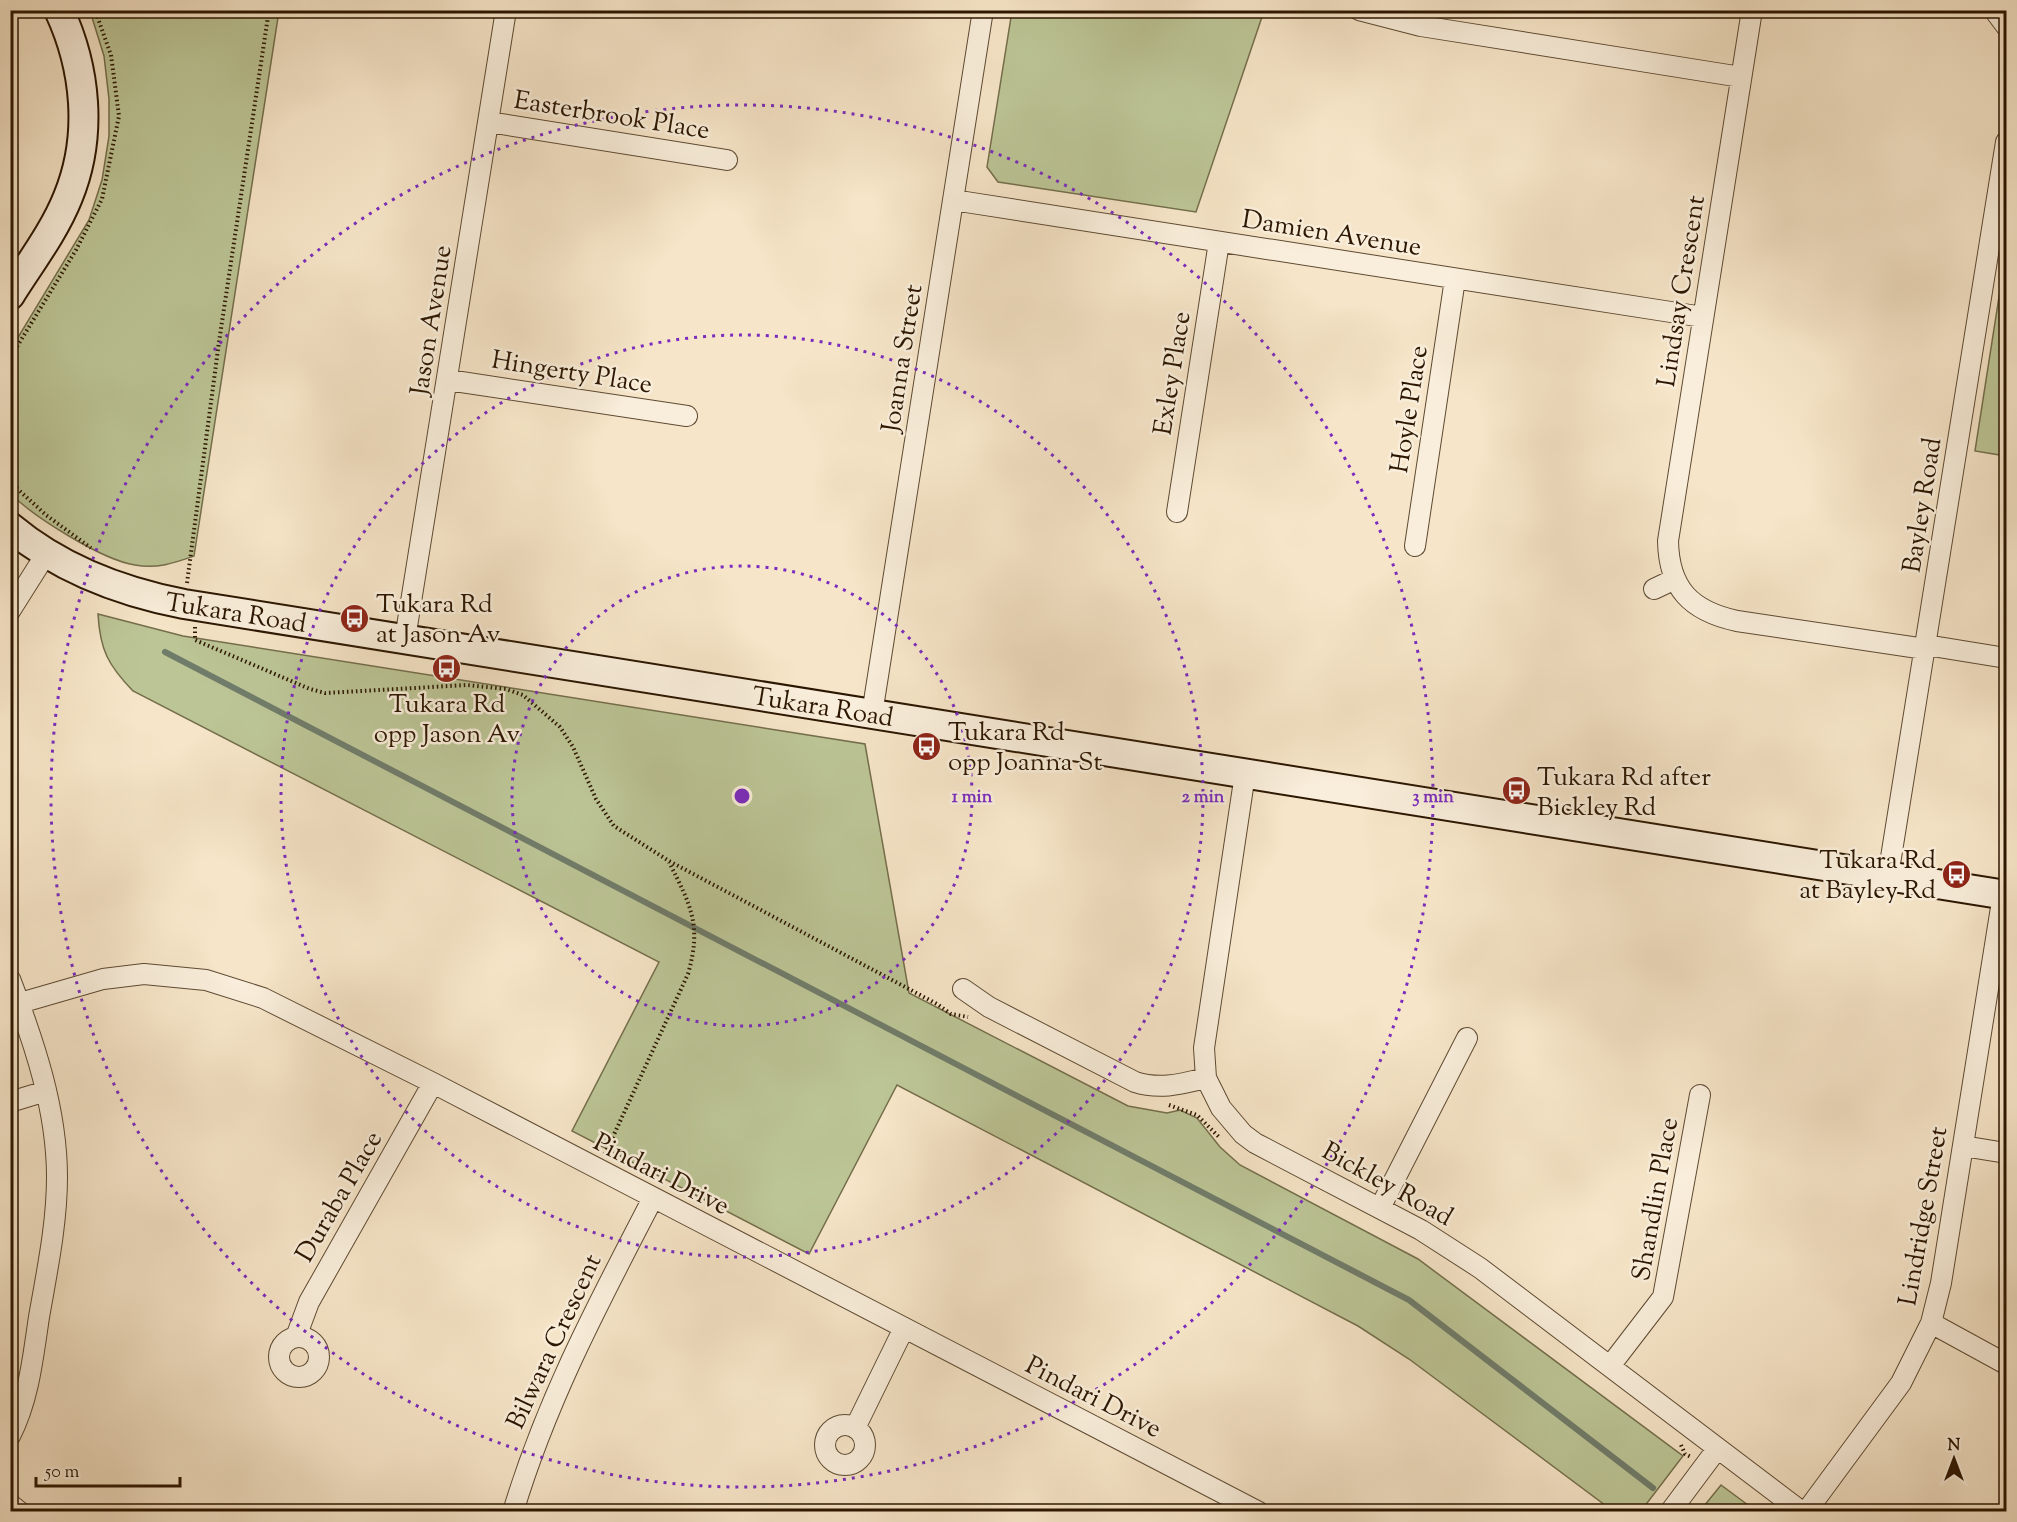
<svg xmlns="http://www.w3.org/2000/svg" width="2017" height="1522" font-family="'Sorts Mill Goudy',serif">
<style>
.green{fill:#bcc596;stroke:#746e4b;stroke-width:1.5}
.lines{fill:none;stroke-linecap:round;stroke-linejoin:round}
.stream{stroke:#707c6a;stroke-width:6}
.street-casing{stroke:#5e4a32;stroke-width:22}
.secondary-casing{stroke:#2c1600;stroke-width:32}
.path{stroke:#2c1600;stroke-width:4;stroke-dasharray:1.5 3;stroke-linecap:butt}
.street{stroke:#f9eedb;stroke-width:20}
.secondary{stroke:#f9eedb;stroke-width:28}
.ring{fill:none;stroke:#7b2cbf;stroke-width:3;stroke-dasharray:3 6}
.labels{text-anchor:middle;stroke-width:5;stroke-linejoin:round;paint-order:stroke}
.street-label{font-size:26px;fill:#2c1600;stroke:#f9eedb}
.poi-label{font-size:26px;fill:#2c1600;stroke:#f9eedb;text-anchor:start}
.centre{fill:#7b2cbf;stroke:#f9eedb;stroke-width:3}
.ring-label{font-size:18px;text-anchor:middle;font-weight:bold;fill:#7b2cbf;stroke:#f9eedb;stroke-width:5;stroke-linejoin:round;paint-order:stroke}
</style>
<rect width="100%" height="100%" fill="#f6e5c8"/>
<filter id="stains"><feTurbulence type="fractalNoise" baseFrequency=".00333" numOctaves="4"/><feColorMatrix values="0 0 0 0 .2 0 0 0 0 .09 0 0 0 0 .02 0 0 0 .5 -.17"/></filter>
<radialGradient id="worn" r=".72"><stop offset=".6" stop-color="#630" stop-opacity="0"/><stop offset="1" stop-color="#630" stop-opacity=".3"/></radialGradient>
<path class="green" d="M90 11H279L194 556C174 563 157 569 135 565 102 560 34 517 11 494V349L89 220 102 180 109 136V99L104 56Z
M1012 11H1264L1196 212 998 182 987 167Z
M2006 252V456L1975 451Z
M98 614 183 636 865 744 909 993 1128 1106 1167 1113 1180 1110 1197 1118 1220 1147 1240 1165 1418 1259 1683 1456 1641 1511H1613L1409 1359 1358 1326 897 1085 809 1254 572 1131 659 962 133 691C108 665 100 650 98 614Z
M1721 1485 1756 1511H1700Z"/>
<g class="lines">
<path class="stream" d="M165 652 1409 1300 1653 1488"/>
<defs>
<path id="street" d="M1359 10 1421 26 1741 77
M1752 10 1668 541C1669 589 1691 611 1737 621L1925 649
M1994 10 2006 26
M489 122 727 160
M953 200 1703 317
M448 380 687 416
M1177 512 1219 242
M1415 546 1455 279
M1654 589 1675 579
M10 611 46 554
M405 639 506 10
M1926 645 2006 658
M872 714 983 10
M1245 774 1204 1048 1206 1078 1221 1108 1243 1134 1255 1143 1421 1230 1480 1268 1802 1512
M1888 876 2006 142
M10 979C34 1042 57 1109 57 1177 57 1224 47 1271 39 1317 33 1357 29 1399 10 1436
M963 989 989 1007 1135 1082C1160 1090 1181 1084 1206 1078
M20 1003 103 979 144 974 206 980 263 998 433 1083 1259 1512
M10 1102 46 1091
M1963 1146 2006 1153
M1380 1208 1467 1038
M1931 1323 2006 1364
M279 1357a20 20 0 1 1 40 0a20 20 0 1 1-40 0Z
M296 1337 309 1302 433 1083
M1610 1366 1663 1297 1700 1095
M825 1445a20 20 0 1 1 40 0a20 20 0 1 1-40 0Z
M855 1428 904 1328
M10 1504 20 1512
M513 1512C547 1399 599 1302 653 1198
M1670 1512 1717 1449
M1806 1512 1901 1383 1931 1323 1941 1283 2003 895"/>
<path id="secondary" d="M10 295C30 263 54 232 68 197 93 136 86 68 59 10
M10 527C59 568 122 592 184 604L2006 895"/>
</defs>
<use href="#street" class="street-casing"/>
<use href="#secondary" class="secondary-casing"/>
<path class="path" d="M10 358 76 250 102 199 119 116 111 55 95 10
M10 482 46 515 91 548
M187 583 219 342 269 10
M195 627V640L310 689 325 693 467 685 506 689 523 695 560 727 573 747 596 799 614 826 669 861 937 1004 951 1014 968 1017
M1169 1105 1197 1115 1219 1137
M605 1154 688 974C702 925 691 906 669 862
M1681 1445 1685 1454 1691 1457"/>
<use href="#street" class="street"/>
<use href="#secondary" class="secondary"/>
</g>
<g class="ring">
<circle cx="742" cy="796" r="230"/>
<circle cx="742" cy="796" r="461"/>
<circle cx="742" cy="796" r="691"/>
</g>
<defs>
<symbol id="bus-disc" viewBox="-11 -11 22 22"><circle r="9.5" fill="#8f2418" stroke="#f9eedb"/><path d="M-5-6H5V4H4V6H2V4H-2V6H-4V4H-5ZM-3.5-4V0h7V-4ZM-3.5 1.2v1.5H-2V1.2ZM2 1.2v1.5H3.5V1.2Z" fill="#fff"/></symbol>
</defs>
<g fill-rule="evenodd">
<use href="#bus-disc" x="338" y="602" width="33" height="33"/>
<use href="#bus-disc" x="430" y="652" width="33" height="33"/>
<use href="#bus-disc" x="910" y="730" width="33" height="33"/>
<use href="#bus-disc" x="1500" y="774" width="33" height="33"/>
<use href="#bus-disc" x="1940" y="858" width="33" height="33"/>
</g>
<g class="labels">
<g class="street-label">
<text transform="translate(612 114) rotate(9)" y="9">Easterbrook Place</text>
<text transform="translate(1332 232) rotate(9)" y="9">Damien Avenue</text>
<text transform="translate(1680 291) rotate(-81)" y="9">Lindsay Crescent</text>
<text transform="translate(430 320) rotate(-81)" y="9">Jason Avenue</text>
<text transform="translate(901 358) rotate(-81)" y="9">Joanna Street</text>
<text transform="translate(572 371) rotate(9)" y="9">Hingerty Place</text>
<text transform="translate(1171 373) rotate(-81)" y="9">Exley Place</text>
<text transform="translate(1408 409) rotate(-81)" y="9">Hoyle Place</text>
<text transform="translate(1921 505) rotate(-81)" y="9">Bayley Road</text>
<text transform="translate(236 612) rotate(9)" y="9">Tukara Road</text>
<text transform="translate(823 706) rotate(9)" y="9">Tukara Road</text>
<text transform="translate(662 1173) rotate(27)" y="9">Pindari Drive</text>
<text transform="translate(1388 1183) rotate(29)" y="9">Bickley Road</text>
<text transform="translate(338 1196) rotate(-60)" y="9">Duraba Place</text>
<text transform="translate(1654 1199) rotate(-80)" y="9">Shandlin Place</text>
<text transform="translate(1922 1216) rotate(-80)" y="9">Lindridge Street</text>
<text transform="translate(553 1341) rotate(-65)" y="9">Bilwara Crescent</text>
<text transform="translate(1094 1396) rotate(27)" y="9">Pindari Drive</text>
</g>
<g class="poi-label">
<text x="376" y="612">Tukara Rd<tspan x="376" dy="30">at Jason Av</tspan></text>
<text x="447" y="712" text-anchor="middle">Tukara Rd<tspan x="447" dy="30">opp Jason Av</tspan></text>
<text x="948" y="740">Tukara Rd<tspan x="948" dy="30">opp Joanna St</tspan></text>
<text x="1537" y="785">Tukara Rd after<tspan x="1537" dy="30">Bickley Rd</tspan></text>
<text x="1936" y="868" text-anchor="end">Tukara Rd<tspan x="1936" dy="30">at Bayley Rd</tspan></text>
</g>
</g>
<circle cx="742" cy="796" r="9" class="centre"/>
<g class="ring-label">
<text x="972" y="802">1 min</text>
<text x="1203" y="802">2 min</text>
<text x="1433" y="802">3 min</text>
</g>
<rect width="2017" height="1522" fill="none" stroke="#f6e5c8" stroke-width="36"/>
<rect x="12" y="12" width="1993" height="1498" fill="none" stroke="#2c1600" stroke-width="3"/>
<rect x="18" y="18" width="1981" height="1486" fill="none" stroke="#2c1600" stroke-width="1.5"/>
<g transform="translate(1954 1459)" stroke="#f9eedb" stroke-width="4.5" paint-order="stroke">
<path d="M0-4.5L10 22L0 15L-10 22Z" fill="#2c1600"/>
<text y="-9" font-size="16" font-weight="bold" text-anchor="middle" fill="#2c1600">N</text>
</g>
<path d="M36 1477v9h144v-9" fill="none" stroke="#2c1600" stroke-width="3"/>
<text x="45" y="1477" font-size="18" fill="#2c1600" stroke="#f9eedb" stroke-width="4.5" paint-order="stroke">50 m</text>
<rect width="100%" height="100%" filter="url(#stains)"/>
<rect width="100%" height="100%" fill="url(#worn)"/>
</svg>
